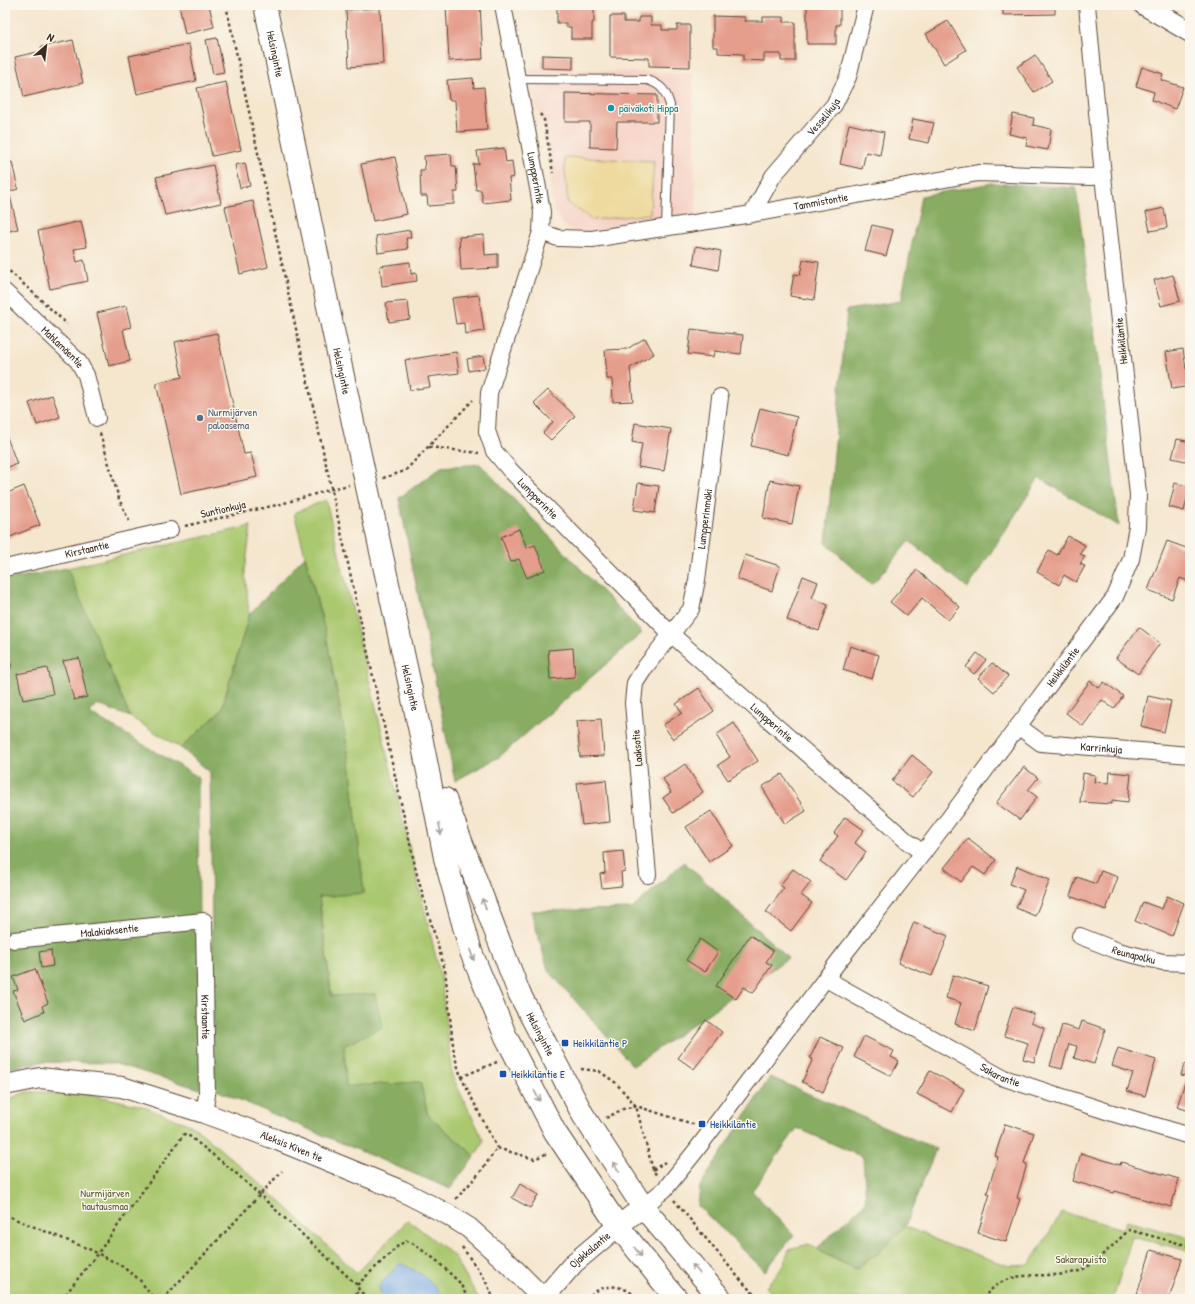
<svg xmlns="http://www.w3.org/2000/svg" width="1195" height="1304" font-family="'Patrick Hand',sans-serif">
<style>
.built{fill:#f6d1c5}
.green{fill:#aac870;stroke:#727947}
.forest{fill:#87ac62;stroke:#616b40}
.sand{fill:#eeda9e;stroke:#94825e}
.water{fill:#7baae5;stroke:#5b6a82}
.building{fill:#e59d8c}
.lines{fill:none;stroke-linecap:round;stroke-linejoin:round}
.service-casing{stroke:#574638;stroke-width:10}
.minor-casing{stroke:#574638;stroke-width:18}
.tertiary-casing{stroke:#574638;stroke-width:22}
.secondary-casing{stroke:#574638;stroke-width:24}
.path{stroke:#574638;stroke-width:2.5;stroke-dasharray:3 3;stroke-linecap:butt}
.service{stroke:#fff;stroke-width:8}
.minor{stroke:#fff;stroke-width:16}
.tertiary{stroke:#fff;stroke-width:20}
.secondary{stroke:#fff;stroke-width:22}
.oneway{stroke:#a79f9a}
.culture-dot{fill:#0f9aa8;stroke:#fbf7ec;stroke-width:1.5}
.service-dot{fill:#5c6f8a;stroke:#fbf7ec;stroke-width:1.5}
.transit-dot{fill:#1a4fb4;stroke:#fbf7ec;stroke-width:1.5}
.labels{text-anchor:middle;stroke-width:3;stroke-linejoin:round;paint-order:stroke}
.street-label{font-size:11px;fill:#3b2a1e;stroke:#fbf7ec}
.culture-label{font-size:11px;fill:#0d838f;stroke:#fbf7ec;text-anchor:start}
.service-label{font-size:11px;fill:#4e5e75;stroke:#fbf7ec;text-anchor:start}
.transit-label{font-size:11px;fill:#164399;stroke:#fbf7ec;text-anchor:start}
.park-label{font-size:11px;fill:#5c5937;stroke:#fbf7ec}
</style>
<rect width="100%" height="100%" fill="#fbf7ec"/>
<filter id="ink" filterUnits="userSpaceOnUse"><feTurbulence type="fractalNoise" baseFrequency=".025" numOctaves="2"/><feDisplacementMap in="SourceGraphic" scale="8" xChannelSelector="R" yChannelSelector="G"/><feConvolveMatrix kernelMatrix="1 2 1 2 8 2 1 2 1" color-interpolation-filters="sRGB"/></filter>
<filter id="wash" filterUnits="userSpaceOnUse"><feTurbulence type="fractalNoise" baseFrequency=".012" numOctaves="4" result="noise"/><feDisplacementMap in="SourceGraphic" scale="16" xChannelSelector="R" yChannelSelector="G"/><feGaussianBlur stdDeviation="0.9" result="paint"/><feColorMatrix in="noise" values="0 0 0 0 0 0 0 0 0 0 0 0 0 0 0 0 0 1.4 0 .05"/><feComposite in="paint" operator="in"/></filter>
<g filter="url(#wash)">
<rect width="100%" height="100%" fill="#f5e6ce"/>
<path class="built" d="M527 68 693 74 696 222 592 239 564 226 554 211 549 181 553 174 544 120 534 104Z"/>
<path class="green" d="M326 500 441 978 452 1076 484 1141 475 1156 428 1115 420 1082 346 1087 344 1046 375 994 332 996 319 897 364 893 350 762 326 635 294 513Z
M251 526 245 571 249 615 221 711 181 748 130 717 67 568Z
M26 1092 85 1093 142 1106 193 1126 262 1185 357 1273 408 1220 453 1255 479 1299H5V1101Z
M1062 1212 1123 1229 1126 1221 1190 1238V1251L1132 1237 1113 1299H777L766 1287 784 1265 789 1249 809 1244 830 1257 855 1269 879 1253 905 1226 948 1245 1010 1266 1029 1265Z"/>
<path class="forest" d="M992 183 1076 188 1119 526 1039 478 968 588 909 541 872 585 826 543 847 310 901 301 921 196Z
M480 464 642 633 499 757 455 781 399 498 441 467Z
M305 556 326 635 350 762 364 893 319 897 331 996 375 994 382 1027 344 1046 346 1086 420 1082 428 1115 475 1156 450 1189 214 1089 210 772 181 748 221 711 249 615Z
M67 568 130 717 96 704 90 713 198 777 200 1089 113 1063 40 1062 5 1069V580Z
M684 862 788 958 633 1066 548 970 531 911 632 909Z
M770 1077 936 1149 905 1226 879 1253 855 1269 816 1249 866 1202 863 1157 797 1128 752 1191 794 1235 765 1271 698 1206 700 1186Z"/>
<path class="sand" d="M564 157 654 161 650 214 593 220 568 203Z"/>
<path class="water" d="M403 1264 424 1276 446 1299H388C383 1295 379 1293 379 1286L398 1265Z"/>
<g id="blocks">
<path class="building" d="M179 5H209L214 27 185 34Z
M446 5H480L483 59 449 61Z
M562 5H594V22L592 23V39H571V27H566V23H557V7H562Z
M807 5H840V25H836V44H807Z
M1003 5H1055V14L1003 15Z
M380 8 383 64 349 67 346 10Z
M610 16H624V22H639V17H651V25H662V30H677V25H690V67L649 66V58L610 57Z
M713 16 745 17V21H763V17H784V22H795V61H781V54H764V61L743 60V54L718 53V47H713Z
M948 21 966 50 944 64 926 34Z
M217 38 224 72 213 74 206 40Z
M73 40 83 83 24 97 15 57 42 51 41 47Z
M189 44 196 81 137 94 129 56Z
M542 55 573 56V69L542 68Z
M1035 55 1052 81 1034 92 1017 67Z
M1142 67 1163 74 1161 80 1183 87 1175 109 1152 100 1154 92 1136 86Z
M473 78 474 88 484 87 487 130 457 132 455 100H449L447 80Z
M226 82 241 150 212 156 197 88Z
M565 93 657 95V122H617L616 148 590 147V122H565Z
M1013 114 1034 118 1033 125 1051 129 1048 150 1026 146 1027 138 1009 134Z
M913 119 934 123 929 143 909 139Z
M849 124 884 132 880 155 866 152 862 169 840 164Z
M504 148 506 162 512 161 514 177 509 178 511 200 483 203 481 190H476L473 164H479L477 151Z
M451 154 452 166H456L458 192H454V204L428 206 427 196H421L420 170H425L424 156Z
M395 157 407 214 373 221 361 164Z
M12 162 18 189 9 192 18 229 5 232V164Z
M245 163 250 186 240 188 235 165Z
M213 165 221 203 165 215 156 177Z
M253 201 268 267 240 274 225 207Z
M1164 208 1167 228 1150 231 1146 212Z
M81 221 87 247 74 249 77 262 84 260 88 281 50 289 38 231Z
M872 225 893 230 886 256 865 251Z
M410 230 411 238H406L408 249 378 253 376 236Z
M484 235 485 255 498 254V268L461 270 459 237Z
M696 246 721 251 718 270 693 265Z
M803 260 819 262 814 300 790 296 794 274 800 275Z
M410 262 411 274 416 273 417 281 382 286 380 266Z
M1173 275 1180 301 1161 306 1154 280Z
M479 295 484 331 465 334 464 323 456 324 452 298Z
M408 301 410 319 389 322 386 303Z
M126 306 131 327 123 329 130 361 109 366 97 313Z
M691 329 743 335 741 354 714 351 713 357 688 354Z
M217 333 244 454 251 453 257 477 181 494 156 383 182 377 175 342Z
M645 338 654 354 630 368 633 401 613 402 612 379H607L605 350 627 349Z
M1183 349 1186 369 1190 368V386L1172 389 1166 352Z
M456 352 459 373 428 377 430 387 410 390 405 360Z
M483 356 485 368 469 371 467 359Z
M548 390 575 416 551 440 543 433 553 422 534 403Z
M52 395 60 417 37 425 29 403Z
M760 408 797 417 788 455 751 446Z
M635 423 671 429 664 471 638 467 642 444 632 442Z
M5 432 17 464 5 468Z
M1177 439 1190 442V462L1172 458Z
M770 480 799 486 792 524 763 518Z
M638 483 659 486 655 513 634 510Z
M1175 483 1190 487 1184 511 1169 507Z
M24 486 40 525 5 539V510L9 508 5 498V494Z
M519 529 527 548 535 545 545 570 527 578 519 559 511 562 501 537Z
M1068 536 1085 545 1080 554 1085 556 1080 564 1085 566 1076 582 1064 575 1059 585 1037 572 1049 550 1057 555Z
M1167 541 1189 549 1187 555 1190 556V582L1180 578 1172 599 1148 590Z
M745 555 780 566 772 591 737 579Z
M917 570 960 607 948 620 922 598 907 616 890 602Z
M803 576 818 582 812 598 828 605 819 631 787 620Z
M1139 627 1160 643 1138 674 1116 658Z
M850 646 879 655 872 679 843 670Z
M573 648 575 677 550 679 548 650Z
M977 653 986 660 974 674 966 667Z
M79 658 87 697 74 700 63 661Z
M992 663 1008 676 994 692 978 678Z
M47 668 53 694 23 700 17 674Z
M1090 681 1099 688 1104 682 1123 696 1114 709 1102 700 1083 726 1066 713Z
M699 688 714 711 673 739 663 725 682 713 676 704Z
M1148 696 1171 701 1164 732 1141 726Z
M601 719 604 756 580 757 577 721Z
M734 723 758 761 728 780 718 765 730 757 716 735Z
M912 755 933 772 913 797 892 781Z
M685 764 703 792 673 813 663 798 671 792 663 779Z
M1024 767 1038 778 1028 790 1037 797 1020 820 996 803Z
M1110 772 1131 774 1128 802 1112 800V804L1080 802 1083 773 1095 775 1094 782 1109 783Z
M782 774 806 811 785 824 762 787Z
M606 780 610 822 582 825 577 783Z
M711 811 733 846 709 862 686 827Z
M845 817 864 830 855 843 866 852 846 880 820 861 838 836 834 833Z
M968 838 996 860 985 875 973 867 961 882 944 868Z
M623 851 625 871 621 872 622 886 602 888 600 874 605 873 604 853Z
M1017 866 1050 880 1035 916 1016 908 1024 890 1010 884Z
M793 869 811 882 801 895 812 903 791 931 766 912 784 888 780 885Z
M1101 871 1118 877 1106 910 1070 896 1077 877 1096 884Z
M1167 896 1184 903 1172 936 1135 921 1143 902 1162 909Z
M914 922 948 936 932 976 898 963Z
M750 935 773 951 766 962 772 965 753 993 744 987 736 999 716 986Z
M700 939 718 952 705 972 686 960Z
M51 950 53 966 41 968 39 952Z
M35 969 48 1003 42 1006 44 1012 25 1020 13 991 18 990 13 977Z
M953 975 988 986 975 1031 955 1024 961 1003 946 998Z
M1013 1007 1034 1014 1031 1023 1044 1028 1034 1062 1023 1059 1028 1043 1004 1036Z
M706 1020 722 1032 694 1069 678 1058Z
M1082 1021 1105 1029 1094 1064 1074 1058 1077 1046 1069 1044 1062 1069 1050 1066 1062 1025 1079 1030Z
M864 1036 894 1051 891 1057 899 1061 891 1076 854 1057Z
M820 1037 844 1048 823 1092 802 1082 813 1059 810 1058Z
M1118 1048 1156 1060 1145 1096 1127 1091 1133 1073 1112 1066Z
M1184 1064 1190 1066V1111L1177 1107 1187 1076 1181 1075Z
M930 1071 964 1089 952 1112 917 1094Z
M1005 1124 1034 1133 1024 1163 1027 1164 1017 1198 1020 1199 1006 1242 978 1233 990 1194 987 1193 998 1157 995 1156Z
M1081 1153 1120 1165 1121 1162 1179 1179 1171 1207 1115 1191 1114 1193 1073 1181Z
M520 1184 538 1195 530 1208 512 1198Z
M1151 1250 1182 1259 1169 1299H1139L1140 1295 1137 1294Z"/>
</g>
</g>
<g filter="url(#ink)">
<use href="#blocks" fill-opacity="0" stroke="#574638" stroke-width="1"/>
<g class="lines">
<defs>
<path id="service" d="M517 79 647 80C661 84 666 91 670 105L666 227
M5 663 7 666"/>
<g id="minor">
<path id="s1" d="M503 5 538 188 542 212 541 232 489 393 487 431 494 451 510 470 671 634 908 842 923 853"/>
<path id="s2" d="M752 214 773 176 834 105 848 77 866 5"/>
<path id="s3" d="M541 232 558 238 592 239 752 214 978 173 1090 177 1103 176"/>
<path id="s4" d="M5 292 78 361 86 375 97 418"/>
<path id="s5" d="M5 568 170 530"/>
<path id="s6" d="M1018 726 1041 743 1190 755"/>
<path id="s7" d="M648 875 633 703 635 683 646 666 691 609 697 580 720 397"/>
<path id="s8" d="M1080 936 1118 951 1163 962 1190 963"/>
<path id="s9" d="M14 940 204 921 207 1095 204 1113"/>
<path id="s10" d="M826 979 1001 1077 1109 1112 1190 1136"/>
<path id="s11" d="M643 1207 665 1189 694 1153 841 958 923 853 1115 597 1131 559 1137 527 1138 494 1103 176 1087 5"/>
</g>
<g id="tertiary">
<path d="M1144 5 1190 32"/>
<path id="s12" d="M5 1085 40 1078 122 1087 204 1113 275 1139 402 1191 447 1214 469 1228 508 1263 544 1299"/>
<path id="s13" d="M543 1299 574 1263 618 1226 643 1207"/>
</g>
<g id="secondary">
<path id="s14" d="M265 5 333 330 421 736 445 858 471 952 506 1037 555 1132 618 1226 661 1280 677 1299"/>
<path id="s15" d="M445 799 519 993 583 1115 643 1207 721 1299"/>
</g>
</defs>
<use href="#service" class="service-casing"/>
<use href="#minor" class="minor-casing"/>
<use href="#tertiary" class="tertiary-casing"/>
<use href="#secondary" class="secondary-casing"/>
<path class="path" d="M226 5 298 338 417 875 445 970 454 1054 461 1077 497 1148
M540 114 544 120 553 173
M5 267 67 324
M100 433 119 499 130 523
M429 447 479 453
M383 478 405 471 473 400
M185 526 281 504 332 489 349 485
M581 1069 599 1071 616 1083 636 1106 653 1170 657 1176
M461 1077 497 1062
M606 1118 623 1109 636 1106 696 1125
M653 1170 665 1162
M456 1199 482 1170 497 1148 534 1159 548 1153
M674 1200 738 1277 758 1299
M5 1215 91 1250 120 1265 139 1279 154 1299
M462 1247 484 1278 494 1299
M357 1285 399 1245 406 1241 412 1243 436 1260 460 1283 468 1299
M62 1299 98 1253 184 1134 188 1135 237 1174 357 1285 359 1290 368 1299
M163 1299 282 1171
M352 1299 359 1290
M586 1299C602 1283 622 1282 638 1299
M983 1299C1009 1263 1043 1282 1079 1271 1092 1267 1118 1240 1129 1230L1190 1246"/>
<use href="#service" class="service"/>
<use href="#minor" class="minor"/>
<use href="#tertiary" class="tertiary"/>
<use href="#secondary" class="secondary"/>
</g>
<defs><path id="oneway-shaft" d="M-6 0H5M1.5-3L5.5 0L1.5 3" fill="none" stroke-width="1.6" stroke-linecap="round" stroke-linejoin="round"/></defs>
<g class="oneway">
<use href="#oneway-shaft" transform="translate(440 829) rotate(79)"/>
<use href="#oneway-shaft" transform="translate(484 904) rotate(-111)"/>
<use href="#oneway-shaft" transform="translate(472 955) rotate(69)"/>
<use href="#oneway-shaft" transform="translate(537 1096) rotate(63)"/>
<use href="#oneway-shaft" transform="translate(616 1167) rotate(-123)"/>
<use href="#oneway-shaft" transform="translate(638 1252) rotate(52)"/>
<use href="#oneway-shaft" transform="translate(696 1269) rotate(-130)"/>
</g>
</g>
<circle class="culture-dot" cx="611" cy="108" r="4"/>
<circle class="service-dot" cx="200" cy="418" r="4"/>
<g class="transit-dot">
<rect x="561" y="1039" width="8" height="8" rx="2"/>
<rect x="499" y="1070" width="8" height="8" rx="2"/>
<rect x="698" y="1120" width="8" height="8" rx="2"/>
</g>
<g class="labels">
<g class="street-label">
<text dy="4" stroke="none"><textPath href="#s14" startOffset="50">Helsingintie</textPath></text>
<text dy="4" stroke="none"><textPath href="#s2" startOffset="121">Vesselikuja</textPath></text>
<text dy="4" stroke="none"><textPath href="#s1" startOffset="176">Lumpperintie</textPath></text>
<text dy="4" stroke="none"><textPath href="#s3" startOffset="284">Tammistontie</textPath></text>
<text transform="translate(1121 341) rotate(-96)" y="4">Heikkiläntie</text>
<text dy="4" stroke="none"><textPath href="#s4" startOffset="80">Mahlamäentie</textPath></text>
<text dy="4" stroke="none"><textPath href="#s14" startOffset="374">Helsingintie</textPath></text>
<text dy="4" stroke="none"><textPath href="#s1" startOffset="524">Lumpperintie</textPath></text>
<text transform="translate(223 509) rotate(-13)" y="4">Suntionkuja</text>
<text dy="4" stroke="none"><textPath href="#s7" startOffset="377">Lumpperinmäki</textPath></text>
<text dy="4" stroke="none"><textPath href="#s5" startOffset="84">Kirstaantie</textPath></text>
<text dy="4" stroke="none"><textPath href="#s11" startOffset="685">Heikkiläntie</textPath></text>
<text dy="4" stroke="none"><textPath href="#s14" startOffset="698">Helsingintie</textPath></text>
<text dy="4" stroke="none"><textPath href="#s1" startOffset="848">Lumpperintie</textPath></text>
<text transform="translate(637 748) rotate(-95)" y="4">Laaksotie</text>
<text dy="4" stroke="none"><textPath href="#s6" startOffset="89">Karrinkuja</textPath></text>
<text dy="4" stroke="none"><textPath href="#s9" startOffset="96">Malakiaksentie</textPath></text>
<text dy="4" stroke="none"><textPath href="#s8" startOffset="57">Reunapolku</textPath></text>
<text dy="4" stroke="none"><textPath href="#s9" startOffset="287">Kirstaantie</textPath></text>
<text dy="4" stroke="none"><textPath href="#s15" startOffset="254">Helsingintie</textPath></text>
<text dy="4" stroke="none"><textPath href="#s10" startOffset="199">Sakarantie</textPath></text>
<text dy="4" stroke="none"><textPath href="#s12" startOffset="298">Aleksis Kiven tie</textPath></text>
<text dy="4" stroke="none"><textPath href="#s13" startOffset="68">Ojakkalantie</textPath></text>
</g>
<g class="culture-label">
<text x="619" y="112">päiväkoti Hippa</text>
</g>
<g class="service-label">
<text x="208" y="416">Nurmijärven<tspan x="208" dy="13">paloasema</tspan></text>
</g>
<g class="transit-label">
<text x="573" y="1047">Heikkiläntie P</text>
<text x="511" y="1078">Heikkiläntie E</text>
<text x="710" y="1128">Heikkiläntie</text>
</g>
<g class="park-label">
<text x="105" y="1197">Nurmijärven<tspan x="105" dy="13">hautausmaa</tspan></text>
<text x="1081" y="1263">Sakarapuisto</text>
</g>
</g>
<rect width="1195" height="1304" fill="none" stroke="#fbf7ec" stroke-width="20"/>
<g transform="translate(46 46) rotate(28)" stroke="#fbf7ec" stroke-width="3" paint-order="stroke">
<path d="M0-3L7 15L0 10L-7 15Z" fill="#3b2a1e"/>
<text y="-6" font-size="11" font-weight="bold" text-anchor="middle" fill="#3b2a1e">N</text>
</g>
</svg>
